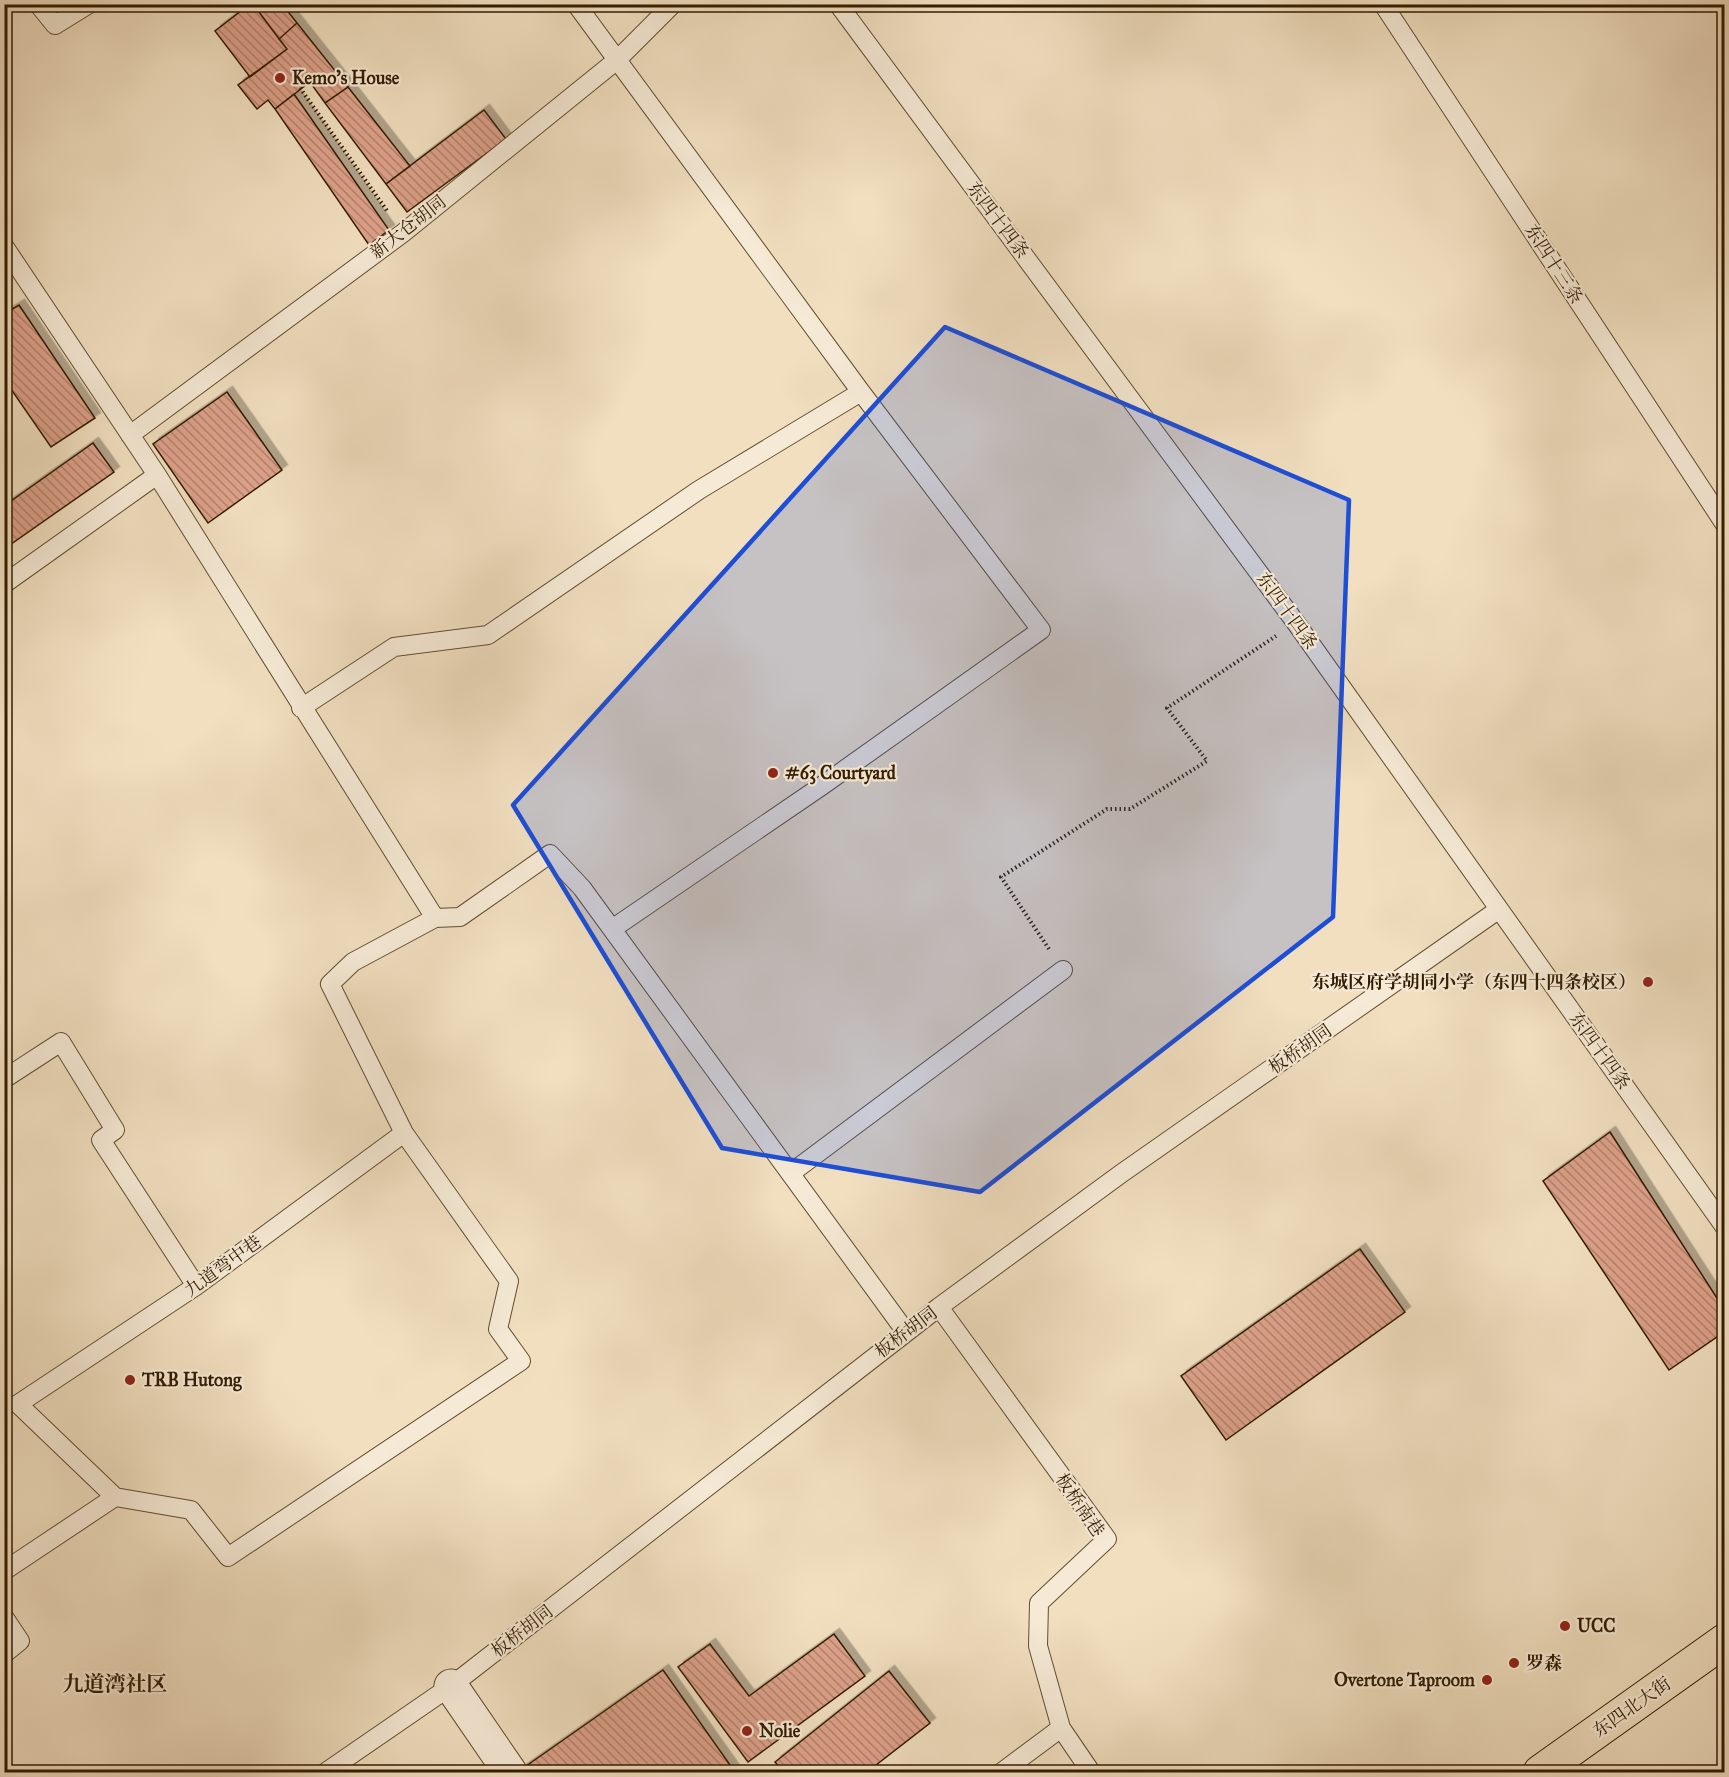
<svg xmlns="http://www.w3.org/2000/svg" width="1729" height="1777" font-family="'IM FELL Great Primer','Noto Serif SC',serif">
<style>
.building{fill:url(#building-back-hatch);stroke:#321c00;stroke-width:1.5;filter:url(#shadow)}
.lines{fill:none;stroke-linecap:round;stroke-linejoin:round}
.lane-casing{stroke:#624d30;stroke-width:20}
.street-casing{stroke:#624d30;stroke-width:35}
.primary-casing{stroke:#321c00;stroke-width:35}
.path{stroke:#321c00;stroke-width:4;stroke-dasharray:1.5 3;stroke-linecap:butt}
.lane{stroke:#f6ead6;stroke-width:18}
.street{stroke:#f6ead6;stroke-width:33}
.primary{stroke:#f1dfc0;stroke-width:33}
.marked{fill:#1d4ed8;fill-opacity:0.2;stroke:#1d4ed8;stroke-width:4.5;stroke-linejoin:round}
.poi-dot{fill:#8f2418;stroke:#f6ead6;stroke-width:2}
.labels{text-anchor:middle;stroke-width:4.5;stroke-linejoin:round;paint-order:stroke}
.poi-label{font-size:18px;font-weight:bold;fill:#321c00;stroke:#f6ead6;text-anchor:start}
.street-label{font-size:18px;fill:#321c00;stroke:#f6ead6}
.quarter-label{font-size:21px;font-weight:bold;fill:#321c00;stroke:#f6ead6}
</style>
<defs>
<pattern id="building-back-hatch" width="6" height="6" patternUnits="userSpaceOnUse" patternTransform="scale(1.5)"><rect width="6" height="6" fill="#dda18a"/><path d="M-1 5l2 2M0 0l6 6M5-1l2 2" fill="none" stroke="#b4826e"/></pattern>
<filter id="shadow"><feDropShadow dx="5.5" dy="-5.5" stdDeviation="0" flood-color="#0004"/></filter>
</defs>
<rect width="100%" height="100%" fill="#f1dfc0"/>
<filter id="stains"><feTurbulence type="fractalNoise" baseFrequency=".00333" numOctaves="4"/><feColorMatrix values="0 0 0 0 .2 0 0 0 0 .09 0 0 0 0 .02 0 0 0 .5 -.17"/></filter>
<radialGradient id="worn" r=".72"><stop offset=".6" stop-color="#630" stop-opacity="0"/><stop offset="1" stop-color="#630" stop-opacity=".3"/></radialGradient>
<path class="building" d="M250 4H253L287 49 250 77 215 31Z
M253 4H282L297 23 279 39Z
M297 23 348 87 325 103 310 82 275 109 268 100 257 109 238 85 287 49 279 39Z
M348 87 410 166 386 184 325 103Z
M294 94 389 230 369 245 275 109Z
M484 110 506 139 407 212 386 184Z
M19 305 95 418 51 447 4 379V314Z
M227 392 282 470 208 523 153 444Z
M93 443 114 472 4 549V506Z
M1610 1132 1724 1309V1332L1669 1370 1543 1181Z
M1360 1249 1405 1312 1226 1440 1181 1376Z
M834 1634 865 1676 748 1762 678 1667 710 1644 749 1696Z
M663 1670 735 1772H520L519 1771Z
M889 1671 930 1723 867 1772H784L775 1762Z"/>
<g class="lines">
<defs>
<path id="lane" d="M38 4 55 25 89 4
M576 4 861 392 1041 630 823 785 612 929
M838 4 1296 623 1724 1226
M1383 4 1724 523
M4 246 157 475 435 918 460 917 550 854 582 888 906 1332
M130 435 403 233 617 60 673 4
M4 584 157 475
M301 708 394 647 488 635 699 490 861 392
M4 1079 61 1042 115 1130 101 1140 196 1286
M791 1173 1063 970
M939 1307 1107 1539 1039 1603 1038 1646 1061 1728 1091 1772
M115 1497 191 1510 228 1557 521 1361 498 1329 509 1281 404 1133
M4 1571 115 1497 18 1404 196 1286 404 1133 330 984 353 962 435 918
M4 1617 20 1641 4 1654
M326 1772 451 1686 939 1307 1122 1173 1498 910
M1002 1772 1061 1728"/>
<path id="street" d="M451 1686 510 1772"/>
<path id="primary" d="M1540 1772 1724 1641"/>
</defs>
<use href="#lane" class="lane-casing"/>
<use href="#street" class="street-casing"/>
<use href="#primary" class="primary-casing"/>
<path class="path" d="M300 88 388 212
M1049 949 1001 877 1107 809H1130L1207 761 1167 708 1276 636"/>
<use href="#lane" class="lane"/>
<use href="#street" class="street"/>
<use href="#primary" class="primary"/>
</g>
<path class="marked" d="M945 327 1349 500 1333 917 980 1192 722 1148 513 805Z"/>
<g class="poi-dot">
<circle cx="280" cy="78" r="6"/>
<circle cx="773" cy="773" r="6"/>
<circle cx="1648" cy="982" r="6"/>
<circle cx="130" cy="1380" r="6"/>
<circle cx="1565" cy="1626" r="6"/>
<circle cx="1514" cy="1663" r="6"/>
<circle cx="1487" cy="1680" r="6"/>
<circle cx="747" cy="1731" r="6"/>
</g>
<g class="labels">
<g class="poi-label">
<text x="292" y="84">Kemo's House</text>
<text x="785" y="779">#63 Courtyard</text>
<text x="1636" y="988" text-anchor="end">东城区府学胡同小学（东四十四条校区）</text>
<text x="142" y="1386">TRB Hutong</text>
<text x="1577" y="1632">UCC</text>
<text x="1526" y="1669">罗森</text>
<text x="1475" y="1686" text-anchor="end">Overtone Taproom</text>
<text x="759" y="1737">Nolie</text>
</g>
<g class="street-label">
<text transform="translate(998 220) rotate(53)" y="6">东四十四条</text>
<text transform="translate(408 227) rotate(-38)" y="6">新大仓胡同</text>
<text transform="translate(1554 264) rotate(57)" y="6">东四十三条</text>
<text transform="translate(1287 611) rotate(54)" y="6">东四十四条</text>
<text transform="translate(1300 1049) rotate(-35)" y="6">板桥胡同</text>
<text transform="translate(1600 1051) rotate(54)" y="6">东四十四条</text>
<text transform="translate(223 1266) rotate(-36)" y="6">九道弯中巷</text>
<text transform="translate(906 1332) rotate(-37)" y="6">板桥胡同</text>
<text transform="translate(1080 1505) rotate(56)" y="6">板桥南巷</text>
<text transform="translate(522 1631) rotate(-38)" y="6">板桥胡同</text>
<text transform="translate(1632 1707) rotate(-35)" y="6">东四北大街</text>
</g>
<g class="quarter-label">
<text x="115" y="1691">九道湾社区</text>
</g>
</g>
<rect width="1729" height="1777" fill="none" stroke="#f1dfc0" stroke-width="24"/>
<rect x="6" y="6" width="1717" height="1765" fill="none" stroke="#321c00" stroke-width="3"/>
<rect x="12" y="12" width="1705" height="1753" fill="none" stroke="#321c00" stroke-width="1.5"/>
<rect width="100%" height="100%" filter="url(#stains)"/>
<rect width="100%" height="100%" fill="url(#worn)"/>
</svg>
